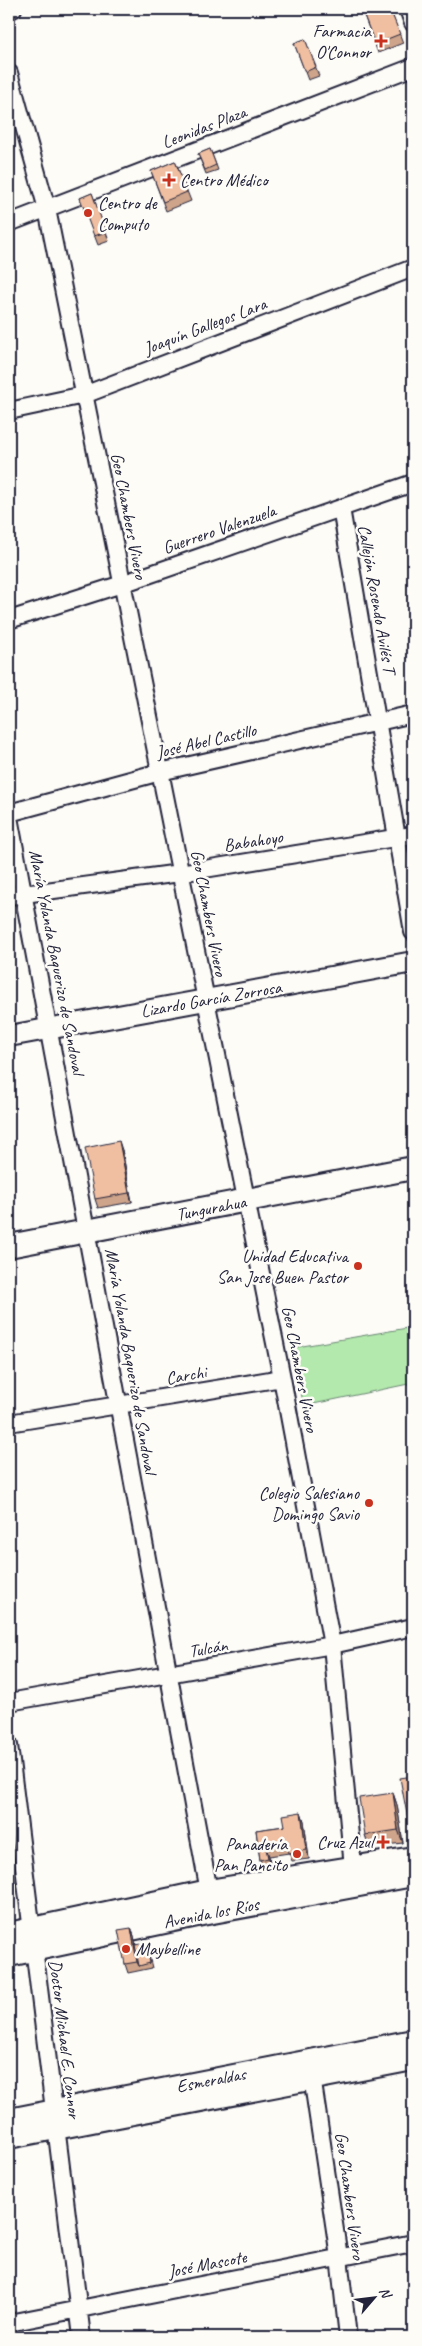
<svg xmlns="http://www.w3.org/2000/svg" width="422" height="2346" font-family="Caveat,sans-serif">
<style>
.green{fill:#b3e9ac;stroke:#6a8674}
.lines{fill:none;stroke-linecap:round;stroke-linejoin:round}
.minor-casing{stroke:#22223b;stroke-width:20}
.tertiary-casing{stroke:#22223b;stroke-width:24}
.secondary-casing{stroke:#22223b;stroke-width:26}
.minor{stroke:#fdfcf7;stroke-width:16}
.tertiary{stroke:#fdfcf7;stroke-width:20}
.secondary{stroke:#fdfcf7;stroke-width:22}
.wall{fill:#cea48a;stroke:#22223b}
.shaded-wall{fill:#a88671;stroke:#22223b}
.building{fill:#f0bfa1;stroke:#22223b}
.poi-dot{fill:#c8321e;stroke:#fdfcf7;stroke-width:2}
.labels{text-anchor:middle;stroke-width:5;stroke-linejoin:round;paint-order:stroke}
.poi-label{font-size:18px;fill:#22223b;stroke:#fdfcf7;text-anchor:end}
.street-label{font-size:18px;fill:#22223b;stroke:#fdfcf7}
</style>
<rect width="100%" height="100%" fill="#fdfcf7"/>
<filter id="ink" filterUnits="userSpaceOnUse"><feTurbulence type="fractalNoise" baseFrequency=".02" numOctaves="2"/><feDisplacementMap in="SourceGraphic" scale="10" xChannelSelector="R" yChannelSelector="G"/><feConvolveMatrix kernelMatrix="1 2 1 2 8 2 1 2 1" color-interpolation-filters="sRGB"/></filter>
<g filter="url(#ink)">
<path class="green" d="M413 1327V1383L304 1406 291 1348Z"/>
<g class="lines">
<defs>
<path id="minor" d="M408 9 413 23
M9 10 13 9
M9 73 47 209 282 1378 332 1645 354 1878
M9 223 413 67
M9 411 84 395 413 268
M341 508 413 932
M9 620 122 584 413 483
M9 813 160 772 413 714
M9 817 211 1902
M9 896 180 873 413 835
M9 1423 282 1378
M9 1702 332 1645 413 1627
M9 1745 82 2337
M311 2070 339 2257 348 2337
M9 2323 413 2243"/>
<path id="tertiary" d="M9 1036 413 962"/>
<path id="secondary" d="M9 1246 413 1168
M9 1934 209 1891 413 1858
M9 1955 202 1914 413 1875
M9 2120 413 2041
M9 2137 413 2059"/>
</defs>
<use href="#minor" class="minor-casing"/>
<use href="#tertiary" class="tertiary-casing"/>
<use href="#secondary" class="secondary-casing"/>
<use href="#minor" class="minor"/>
<use href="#tertiary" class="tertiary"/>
<use href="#secondary" class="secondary"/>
</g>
<path class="wall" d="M390 9 403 43 378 53 362 10Z
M305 39 319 76 308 80 294 43Z
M210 149 218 170 206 174 198 154Z
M175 161 191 201 166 211 151 171Z
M92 193 109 241 98 245 80 198Z
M122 1150 132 1202 98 1208 95 1199Z
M413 1776V1838L410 1830Z
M393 1793 397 1805 403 1843 369 1847 365 1835Z
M301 1812 304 1821 309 1859 292 1861 289 1853 269 1856 271 1867 263 1868 260 1860 256 1830 285 1826Z
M131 1928 134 1936 136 1945 147 1947 152 1968 128 1973 125 1964Z"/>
<path class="shaded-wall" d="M119 1141 122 1150 132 1202 129 1193Z
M393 1793 397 1805 403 1843 398 1830Z
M301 1812 304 1821 309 1859 306 1850Z
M266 1848 269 1856 271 1867 268 1858Z
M131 1928 134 1936 140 1966H139L137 1962Z"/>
<path class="building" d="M366 9H390L400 34 375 44 362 10Z
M305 39 316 67 305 72 294 43Z
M210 149 216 165 205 170 198 154Z
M175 161 187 192 163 202 151 171Z
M92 193 106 232 94 236 80 198Z
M119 1141 129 1193 95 1199 85 1148Z
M413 1776V1830H410L400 1778Z
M393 1793 398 1830 365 1835 359 1798Z
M301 1812 306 1850 288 1853 287 1844 266 1848 268 1858 260 1860 256 1830 285 1826 283 1815Z
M131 1928 137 1962 125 1964 118 1930Z
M146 1943 150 1963 139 1966 135 1945Z"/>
</g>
<g class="poi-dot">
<path d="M378.5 33.5h5v5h5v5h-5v5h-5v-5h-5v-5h5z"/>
<path d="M166.5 172.5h5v5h5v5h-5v5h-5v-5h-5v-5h5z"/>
<circle cx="88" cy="213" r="5"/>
<circle cx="358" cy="1266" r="5"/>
<circle cx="369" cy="1503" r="5"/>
<path d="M380.5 1834.5h5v5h5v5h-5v5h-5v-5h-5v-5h5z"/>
<circle cx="297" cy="1854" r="5"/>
<circle cx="126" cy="1949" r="5"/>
</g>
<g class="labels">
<g class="poi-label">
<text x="371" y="37">Farmacia<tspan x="371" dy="21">O'Connor</tspan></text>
<text x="180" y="186" text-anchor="start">Centro Médico</text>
<text x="98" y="209" text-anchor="start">Centro de<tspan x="98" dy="21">Computo</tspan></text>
<text x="348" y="1262">Unidad Educativa<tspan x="348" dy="21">San Jose Buen Pastor</tspan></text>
<text x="359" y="1499">Colegio Salesiano<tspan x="359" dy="21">Domingo Savio</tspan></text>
<text x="373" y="1848">Cruz Azul</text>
<text x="287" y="1850">Panadería<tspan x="287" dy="21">Pan Pancito</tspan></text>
<text x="136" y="1955" text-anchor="start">Maybelline</text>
</g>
<g class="street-label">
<text transform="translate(204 127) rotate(-21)" y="6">Leonidas Plaza</text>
<text transform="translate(205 326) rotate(-21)" y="6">Joaquín Gallegos Lara</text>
<text transform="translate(129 516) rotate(79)" y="6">Geo Chambers Vivero</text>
<text transform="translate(219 529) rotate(-19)" y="6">Guerrero Valenzuela</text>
<text transform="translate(377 599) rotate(80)" y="6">Callejón Rosendo Avilés T</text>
<text transform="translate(206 741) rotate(-13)" y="6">José Abel Castillo</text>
<text transform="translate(253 841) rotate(-9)" y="6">Babahoyo</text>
<text transform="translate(209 913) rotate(79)" y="6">Geo Chambers Vivero</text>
<text transform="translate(57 962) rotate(79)" y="6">María Yolanda Baquerizo de Sandoval</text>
<text transform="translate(211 999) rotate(-10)" y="6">Lizardo García Zorrosa</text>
<text transform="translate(211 1208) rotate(-11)" y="6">Tungurahua</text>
<text transform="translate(131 1361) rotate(80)" y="6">María Yolanda Baquerizo de Sandoval</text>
<text transform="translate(300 1369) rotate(79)" y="6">Geo Chambers Vivero</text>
<text transform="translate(186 1375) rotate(-10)" y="6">Carchi</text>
<text transform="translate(208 1648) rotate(-10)" y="6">Tulcán</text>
<text transform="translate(211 1913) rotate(-11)" y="6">Avenida los Ríos</text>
<text transform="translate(65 2039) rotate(83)" y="6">Doctor Michael E. Connor</text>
<text transform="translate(211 2080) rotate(-11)" y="6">Esmeraldas</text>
<text transform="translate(350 2196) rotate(82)" y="6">Geo Chambers Vivero</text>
<text transform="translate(207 2264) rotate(-11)" y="6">José Mascote</text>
</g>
</g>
<rect width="422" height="2346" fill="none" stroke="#fdfcf7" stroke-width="30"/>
<rect x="15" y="15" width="392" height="2316" fill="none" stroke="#22223b" stroke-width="2" filter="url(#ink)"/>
<g transform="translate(374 2298) rotate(62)" stroke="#fdfcf7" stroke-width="4" paint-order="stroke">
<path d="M0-4L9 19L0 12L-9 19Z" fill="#22223b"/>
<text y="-8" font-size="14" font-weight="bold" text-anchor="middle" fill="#22223b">N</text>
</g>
</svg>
